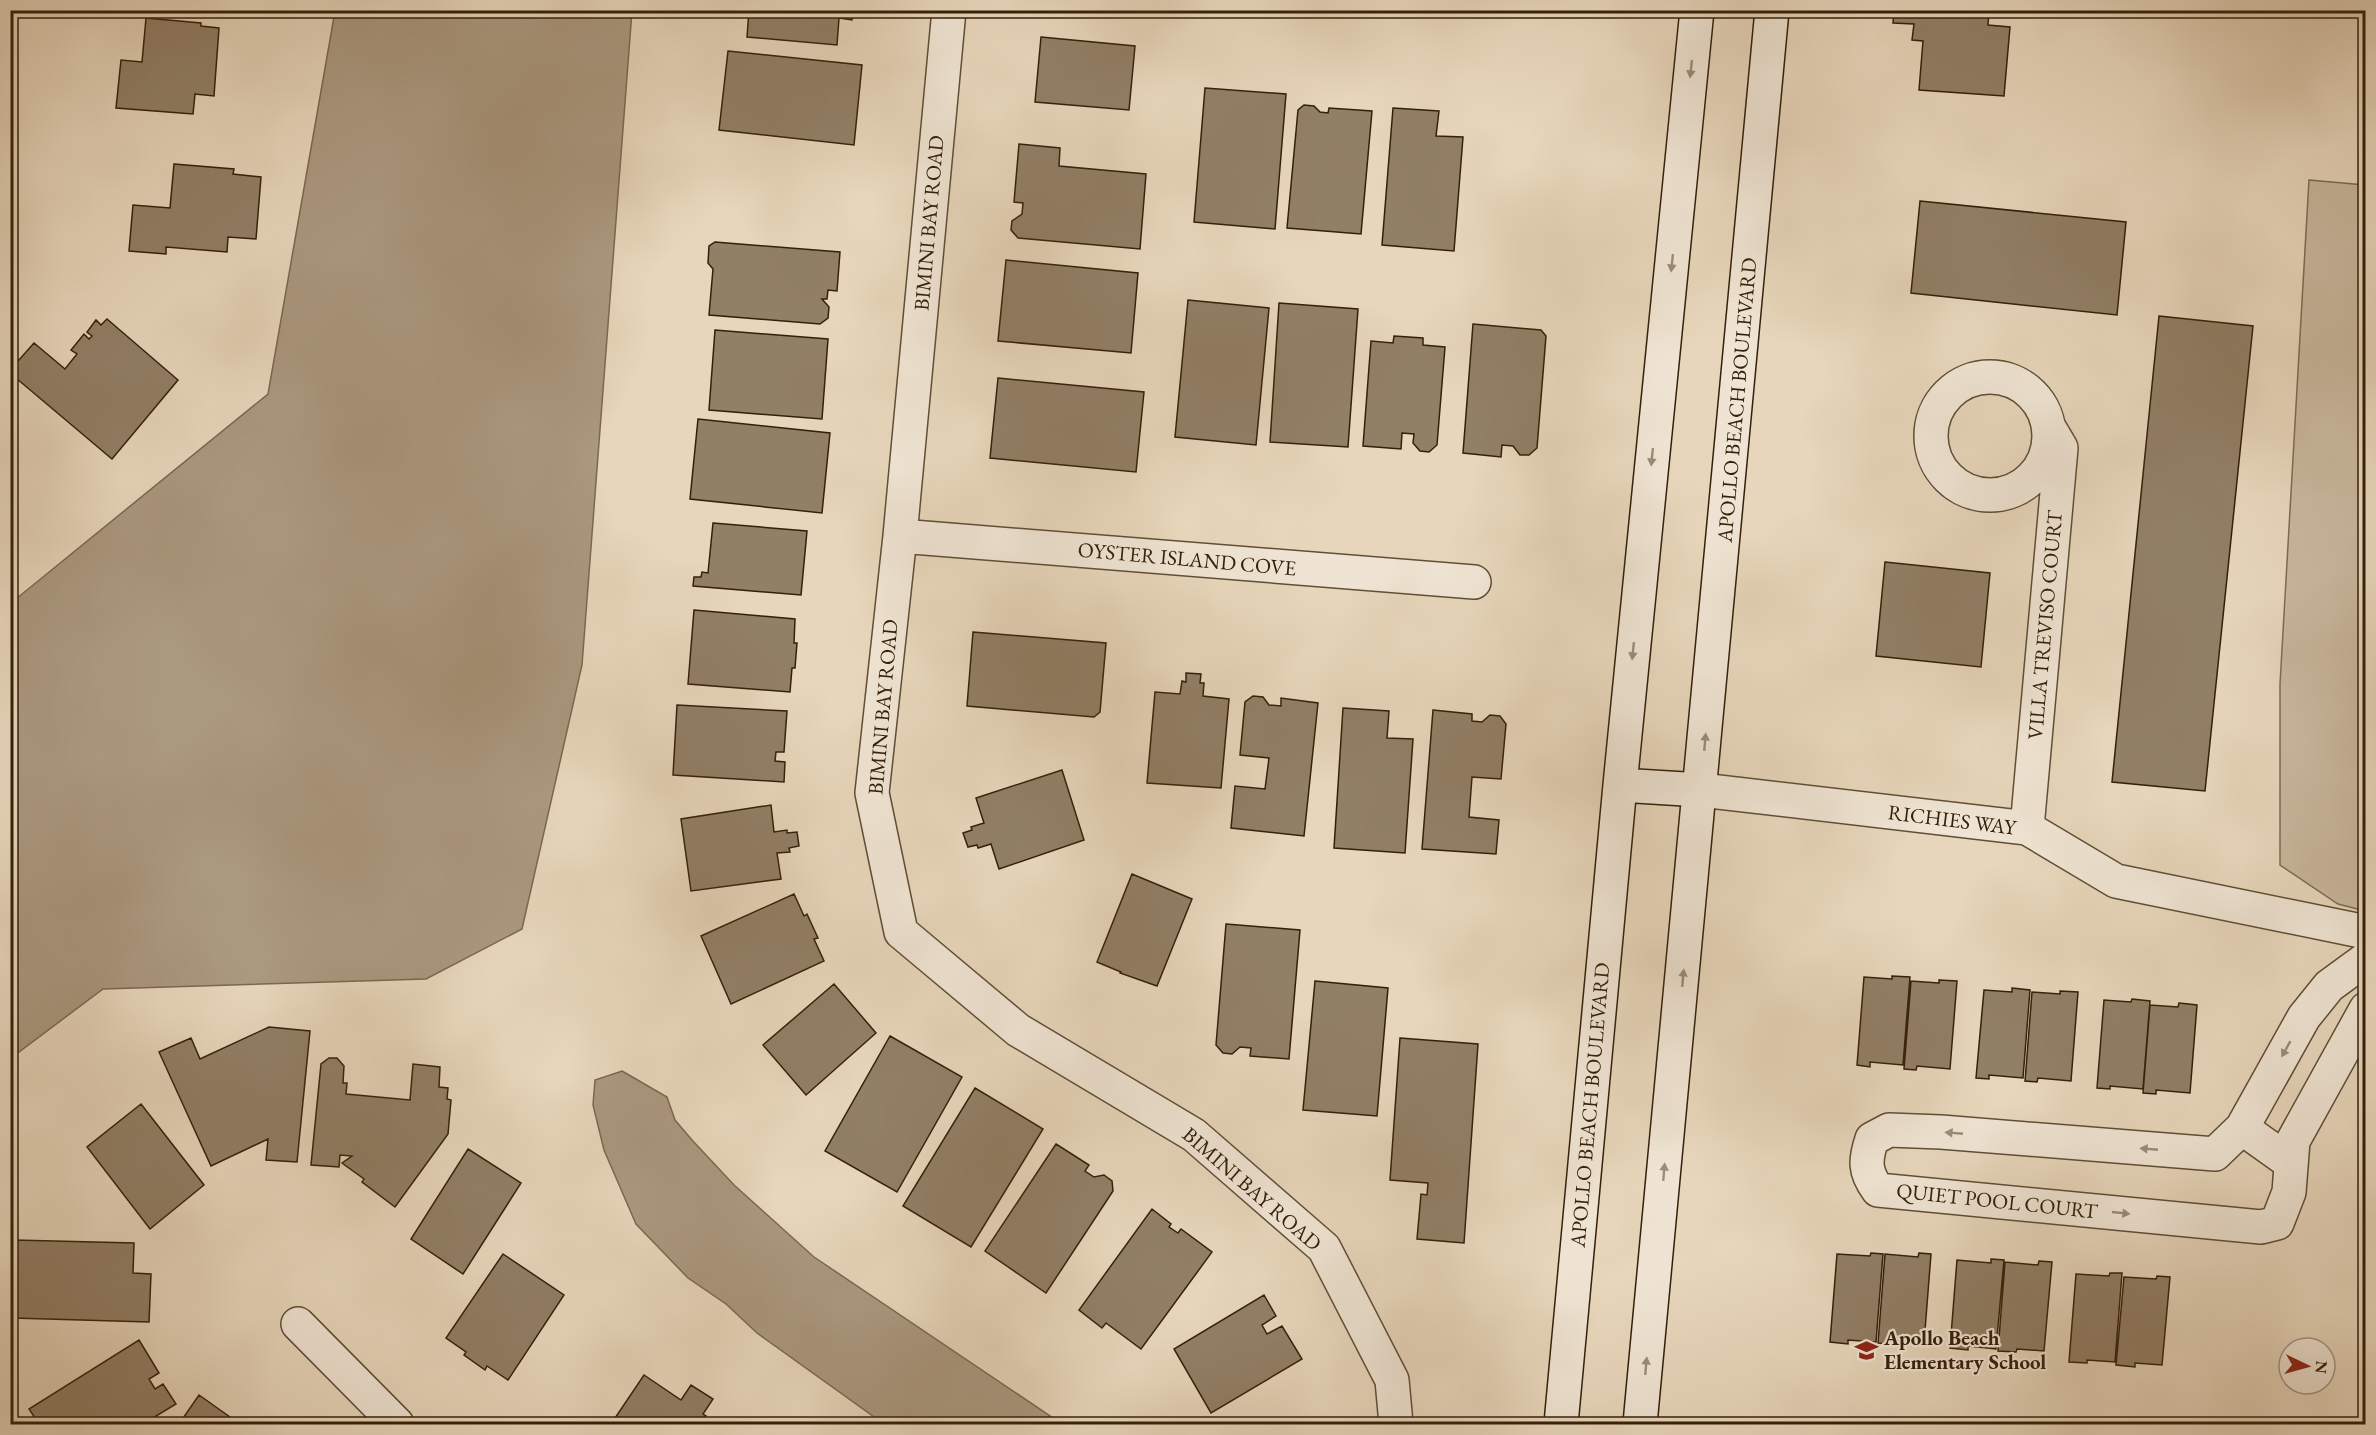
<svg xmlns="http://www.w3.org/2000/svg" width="2376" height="1435" font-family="'EB Garamond',serif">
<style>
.green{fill:#c8b79d;stroke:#7e6c54;stroke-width:1.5}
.water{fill:#aa987f;stroke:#7a6850;stroke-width:1.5}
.building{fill:#917f66;stroke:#33200a;stroke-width:1.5}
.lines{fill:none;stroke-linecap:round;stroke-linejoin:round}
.street-casing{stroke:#604e36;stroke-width:36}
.secondary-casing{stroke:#33200a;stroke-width:36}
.street{stroke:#efe4d3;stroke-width:33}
.secondary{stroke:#efe4d3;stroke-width:33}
.oneway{fill:#9a8c79}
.labels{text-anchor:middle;stroke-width:4.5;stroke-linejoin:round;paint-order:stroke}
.street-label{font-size:21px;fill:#33200a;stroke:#efe4d3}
.poi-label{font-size:21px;font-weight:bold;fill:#33200a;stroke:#efe4d3;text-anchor:start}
</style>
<rect width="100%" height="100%" fill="#e7d6bb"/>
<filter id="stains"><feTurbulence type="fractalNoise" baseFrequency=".00333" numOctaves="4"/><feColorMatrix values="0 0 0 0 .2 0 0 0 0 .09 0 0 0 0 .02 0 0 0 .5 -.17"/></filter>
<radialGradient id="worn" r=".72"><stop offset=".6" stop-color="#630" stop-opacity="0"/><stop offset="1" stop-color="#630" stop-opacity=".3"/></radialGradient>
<path class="green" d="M2309 180 2365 185V911L2338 904 2280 865V684Z"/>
<path class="water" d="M335 11H632L582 665 522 929 426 979 103 989 11 1058V603L268 394Z
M622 1071 667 1097 675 1120 692 1140 734 1185 814 1257 1062 1424H884L757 1333 726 1304 688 1278 636 1224 604 1150 593 1105 595 1080Z"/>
<path class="building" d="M749 10H863L862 17 853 16 852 20 839 18 837 45 747 37Z
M1894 10H1989L1988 25 2010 27 2004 96 1919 90 1923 41 1912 40 1914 24 1893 23Z
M146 18 201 23V26L219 28 214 96 195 94 193 114 116 108 121 60 142 62Z
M1041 37 1135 46 1129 110 1035 102Z
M728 51 862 65 854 145 719 130Z
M1205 88 1286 94 1275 229 1194 222Z
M1304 105 1314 106 1320 112 1328 113 1329 108 1372 111 1361 234 1287 228 1298 110Z
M1393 108 1439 111 1436 136 1463 137 1454 251 1382 245Z
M1019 144 1060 148 1059 166 1146 174 1140 249 1018 238 1011 230 1012 221 1022 214 1023 203 1014 202Z
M174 164 234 169 233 174 261 177 256 239 228 237 227 252 166 247V254L129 251 133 205 170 208Z
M1920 201 2126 222 2117 315 1911 293Z
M715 242 840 252 837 291 828 290 827 299H822L829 307 828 318 820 324 709 315 713 269 708 263 709 246Z
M1006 260 1138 273 1131 353 998 341Z
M1188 300 1269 308 1256 445 1175 437Z
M1279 303 1358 309 1348 447 1270 442Z
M2159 316 2253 326 2205 791 2112 782Z
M107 319 178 380 112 459 10 373V370L34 343 65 369 77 354 71 350 84 334 89 339 92 336 87 332 96 320 101 325Z
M1473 324 1541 330 1546 336 1537 448 1529 455H1520L1513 446 1502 445 1501 457 1463 453Z
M715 330 828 339 822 419 709 410Z
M1394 336 1423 338V345L1445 347 1437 445 1429 452 1420 451 1413 443 1414 434 1402 433 1401 449 1363 446 1371 341 1393 343Z
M998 378 1144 392 1136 472 990 458Z
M698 419 830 433 822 513 690 499Z
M713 523 807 531 801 595 693 586 694 577H701L702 572 708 573Z
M1885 562 1990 573 1981 667 1876 656Z
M694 610 795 619 794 643H797L795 668H792L790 692 688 684Z
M973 632 1106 643 1100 712 1094 717 967 706Z
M1186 673 1201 674 1200 683H1204L1203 696 1229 699 1221 788 1147 783 1155 692 1180 694 1182 681 1186 682Z
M1253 696 1263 697 1269 705 1281 706V698L1318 703 1304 836 1231 828 1235 786 1265 789 1269 758 1240 755 1245 702Z
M677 705 787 711 784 752H776L775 761 785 762 784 782 673 775Z
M1343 708 1389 711 1387 738 1413 739 1405 853 1334 848Z
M1433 710 1472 714V721L1482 722 1490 715 1500 716 1506 724 1501 779 1472 777 1469 817 1499 820 1496 854 1422 849Z
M1062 770 1084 840 999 869 991 844 978 848 977 845 968 847 963 833 972 830 971 827 984 823 976 798Z
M771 805 774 832 787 830V833L797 832 799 846 789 848 790 852 777 853 781 879 691 891 681 819Z
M1132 874 1192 899 1157 986 1120 973 1121 972 1097 962Z
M794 894 804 916 807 914 818 938 814 939 824 961 731 1004 701 936Z
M1226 924 1300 930 1289 1059 1250 1056 1251 1048 1240 1047 1232 1054 1223 1053 1216 1045Z
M1892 976 1910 977 1903 1065 1870 1062V1067L1857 1065 1864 977 1892 979Z
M1939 980 1957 981 1950 1069 1917 1066 1916 1070 1904 1069 1911 981 1939 983Z
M1315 981 1388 988 1377 1116 1303 1110Z
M834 984 876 1033 806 1095 763 1045Z
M2012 988 2030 990 2023 1078 1989 1075V1079L1976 1078 1984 990 2012 992Z
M2060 991 2078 992 2071 1081 2038 1078 2037 1082 2025 1081 2032 992 2060 994Z
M2132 999 2150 1001 2143 1089 2110 1086V1089L2097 1088 2104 1000 2131 1002Z
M2179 1003 2197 1005 2190 1093 2156 1090V1094L2143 1093 2150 1005 2178 1007Z
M269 1027 310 1031 297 1162 266 1160 268 1139 211 1166 159 1052 191 1038 200 1059Z
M890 1036 962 1077 897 1192 825 1151Z
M1400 1038 1478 1044 1464 1243 1417 1239 1421 1194 1427 1195 1428 1183 1390 1180Z
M329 1058H337L344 1066 343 1083H347L346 1094 410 1100 413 1064 440 1067 439 1087 448 1088 447 1099 451 1100 448 1134 395 1207 362 1182 364 1179 342 1163 352 1156 340 1155 339 1167 311 1165 321 1064Z
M975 1088 1043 1129 971 1247 903 1206Z
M141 1104 204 1185 150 1229 87 1147Z
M1056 1144 1089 1165 1085 1171 1094 1177 1104 1175 1112 1181 1113 1191 1046 1293 985 1251Z
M468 1149 521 1183 463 1274 411 1239Z
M1152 1209 1171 1224 1169 1227 1178 1233 1181 1229 1212 1252 1141 1349 1106 1323 1102 1328 1079 1310Z
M14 1240 134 1243 133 1273 151 1274 149 1322 12 1318Z
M1871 1253 1883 1254 1876 1342 1848 1340V1344L1830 1342 1837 1254 1870 1256Z
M1919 1253 1931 1254 1924 1343 1897 1341 1896 1344 1878 1343 1885 1254 1918 1257Z
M503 1254 564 1295 508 1380 487 1366 485 1370 464 1355 466 1352 446 1338Z
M1991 1259 2004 1260 1996 1349 1968 1346V1350L1950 1348 1957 1260 1991 1263Z
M2039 1261 2052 1262 2044 1351 2017 1349 2016 1352 1998 1351 2005 1262 2038 1265Z
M2110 1273H2122L2115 1362 2087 1360V1363L2069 1362 2076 1274 2109 1276Z
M2157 1276 2170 1277 2162 1365 2135 1363V1367L2116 1365 2124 1277 2156 1279Z
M1264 1295 1276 1316 1262 1325 1267 1334 1282 1326 1302 1359 1211 1413 1174 1349Z
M139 1340 159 1373 149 1379 155 1389 163 1384 176 1404 143 1424H39L29 1409Z
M644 1375 681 1400 691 1385 713 1399 703 1414 706 1416 700 1424H611Z
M199 1395 230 1417 228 1424H179Z"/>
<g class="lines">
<defs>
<path id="street" d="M949 10 900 536 872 793 901 932 1018 1030 1194 1135 1324 1248 1392 1380 1396 1424
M1931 436a59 59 0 1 1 118 0a59 59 0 1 1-118 0Z
M900 536 1474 582
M1701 790 2027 828 2116 881 2366 932
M2027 828 2061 448 2048 426
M2366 959 2329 986 2304 1017 2242 1128 2215 1154 1941 1132 1889 1130 1872 1139C1865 1160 1864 1171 1878 1190L2261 1227 2277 1223 2289 1192 2293 1141 2366 1009
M2242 1128 2291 1163
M298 1324 397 1424"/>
<path id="secondary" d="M1620 785 1701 790
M1561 1424 1620 785 1697 10
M1640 1424 1772 10"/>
</defs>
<use href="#street" class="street-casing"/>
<use href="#secondary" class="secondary-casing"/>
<use href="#street" class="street"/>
<use href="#secondary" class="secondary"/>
</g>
<defs><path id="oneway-solid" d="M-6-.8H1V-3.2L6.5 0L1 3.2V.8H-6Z" transform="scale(1.5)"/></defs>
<g class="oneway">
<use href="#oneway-solid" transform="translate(1691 69) rotate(96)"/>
<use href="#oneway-solid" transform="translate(1672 263) rotate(96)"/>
<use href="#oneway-solid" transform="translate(1652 457) rotate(96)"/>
<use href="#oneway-solid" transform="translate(1633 651) rotate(96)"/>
<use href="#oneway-solid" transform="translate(1705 742) rotate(-85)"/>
<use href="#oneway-solid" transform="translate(1683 978) rotate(-85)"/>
<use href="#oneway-solid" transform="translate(2286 1049) rotate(119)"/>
<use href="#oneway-solid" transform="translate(1954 1133) rotate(-175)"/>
<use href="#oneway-solid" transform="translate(2149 1149) rotate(-175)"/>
<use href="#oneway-solid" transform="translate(1664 1172) rotate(-85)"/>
<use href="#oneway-solid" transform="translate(2121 1213) rotate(6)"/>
<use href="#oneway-solid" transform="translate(1646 1366) rotate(-85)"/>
</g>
<defs>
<symbol id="school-bare" viewBox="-9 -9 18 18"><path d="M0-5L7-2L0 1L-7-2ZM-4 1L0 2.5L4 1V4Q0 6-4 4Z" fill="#8f2418" stroke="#efe4d3" stroke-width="2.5" paint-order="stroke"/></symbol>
</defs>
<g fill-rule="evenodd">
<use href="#school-bare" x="1850" y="1334" width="33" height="33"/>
</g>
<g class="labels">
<g class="street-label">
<text transform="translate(929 223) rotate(-85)" y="7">BIMINI BAY ROAD</text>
<text transform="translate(1737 400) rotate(-85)" y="7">APOLLO BEACH BOULEVARD</text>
<text transform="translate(1187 559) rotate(5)" y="7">OYSTER ISLAND COVE</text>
<text transform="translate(2045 625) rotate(-85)" y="7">VILLA TREVISO COURT</text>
<text transform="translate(883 707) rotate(-85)" y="7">BIMINI BAY ROAD</text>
<text transform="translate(1952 820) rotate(7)" y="7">RICHIES WAY</text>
<text transform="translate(1590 1105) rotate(-85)" y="7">APOLLO BEACH BOULEVARD</text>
<text transform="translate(1252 1189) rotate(41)" y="7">BIMINI BAY ROAD</text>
<text transform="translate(1997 1201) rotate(6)" y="7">QUIET POOL COURT</text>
</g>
<g class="poi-label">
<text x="1884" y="1345">Apollo Beach<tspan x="1884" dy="24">Elementary School</tspan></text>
</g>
</g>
<rect width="2376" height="1435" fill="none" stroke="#e7d6bb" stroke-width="36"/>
<rect x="12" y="12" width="2352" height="1411" fill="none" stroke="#33200a" stroke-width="3"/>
<rect x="18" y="18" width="2340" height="1399" fill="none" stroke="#33200a" stroke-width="1.5"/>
<g transform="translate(2307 1366) rotate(95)"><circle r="28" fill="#efe4d3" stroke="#a49683" stroke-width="1.5"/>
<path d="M0-4.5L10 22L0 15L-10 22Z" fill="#8f2418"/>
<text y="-9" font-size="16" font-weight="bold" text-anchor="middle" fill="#33200a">N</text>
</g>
<rect width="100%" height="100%" filter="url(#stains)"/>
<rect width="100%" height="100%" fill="url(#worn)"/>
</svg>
